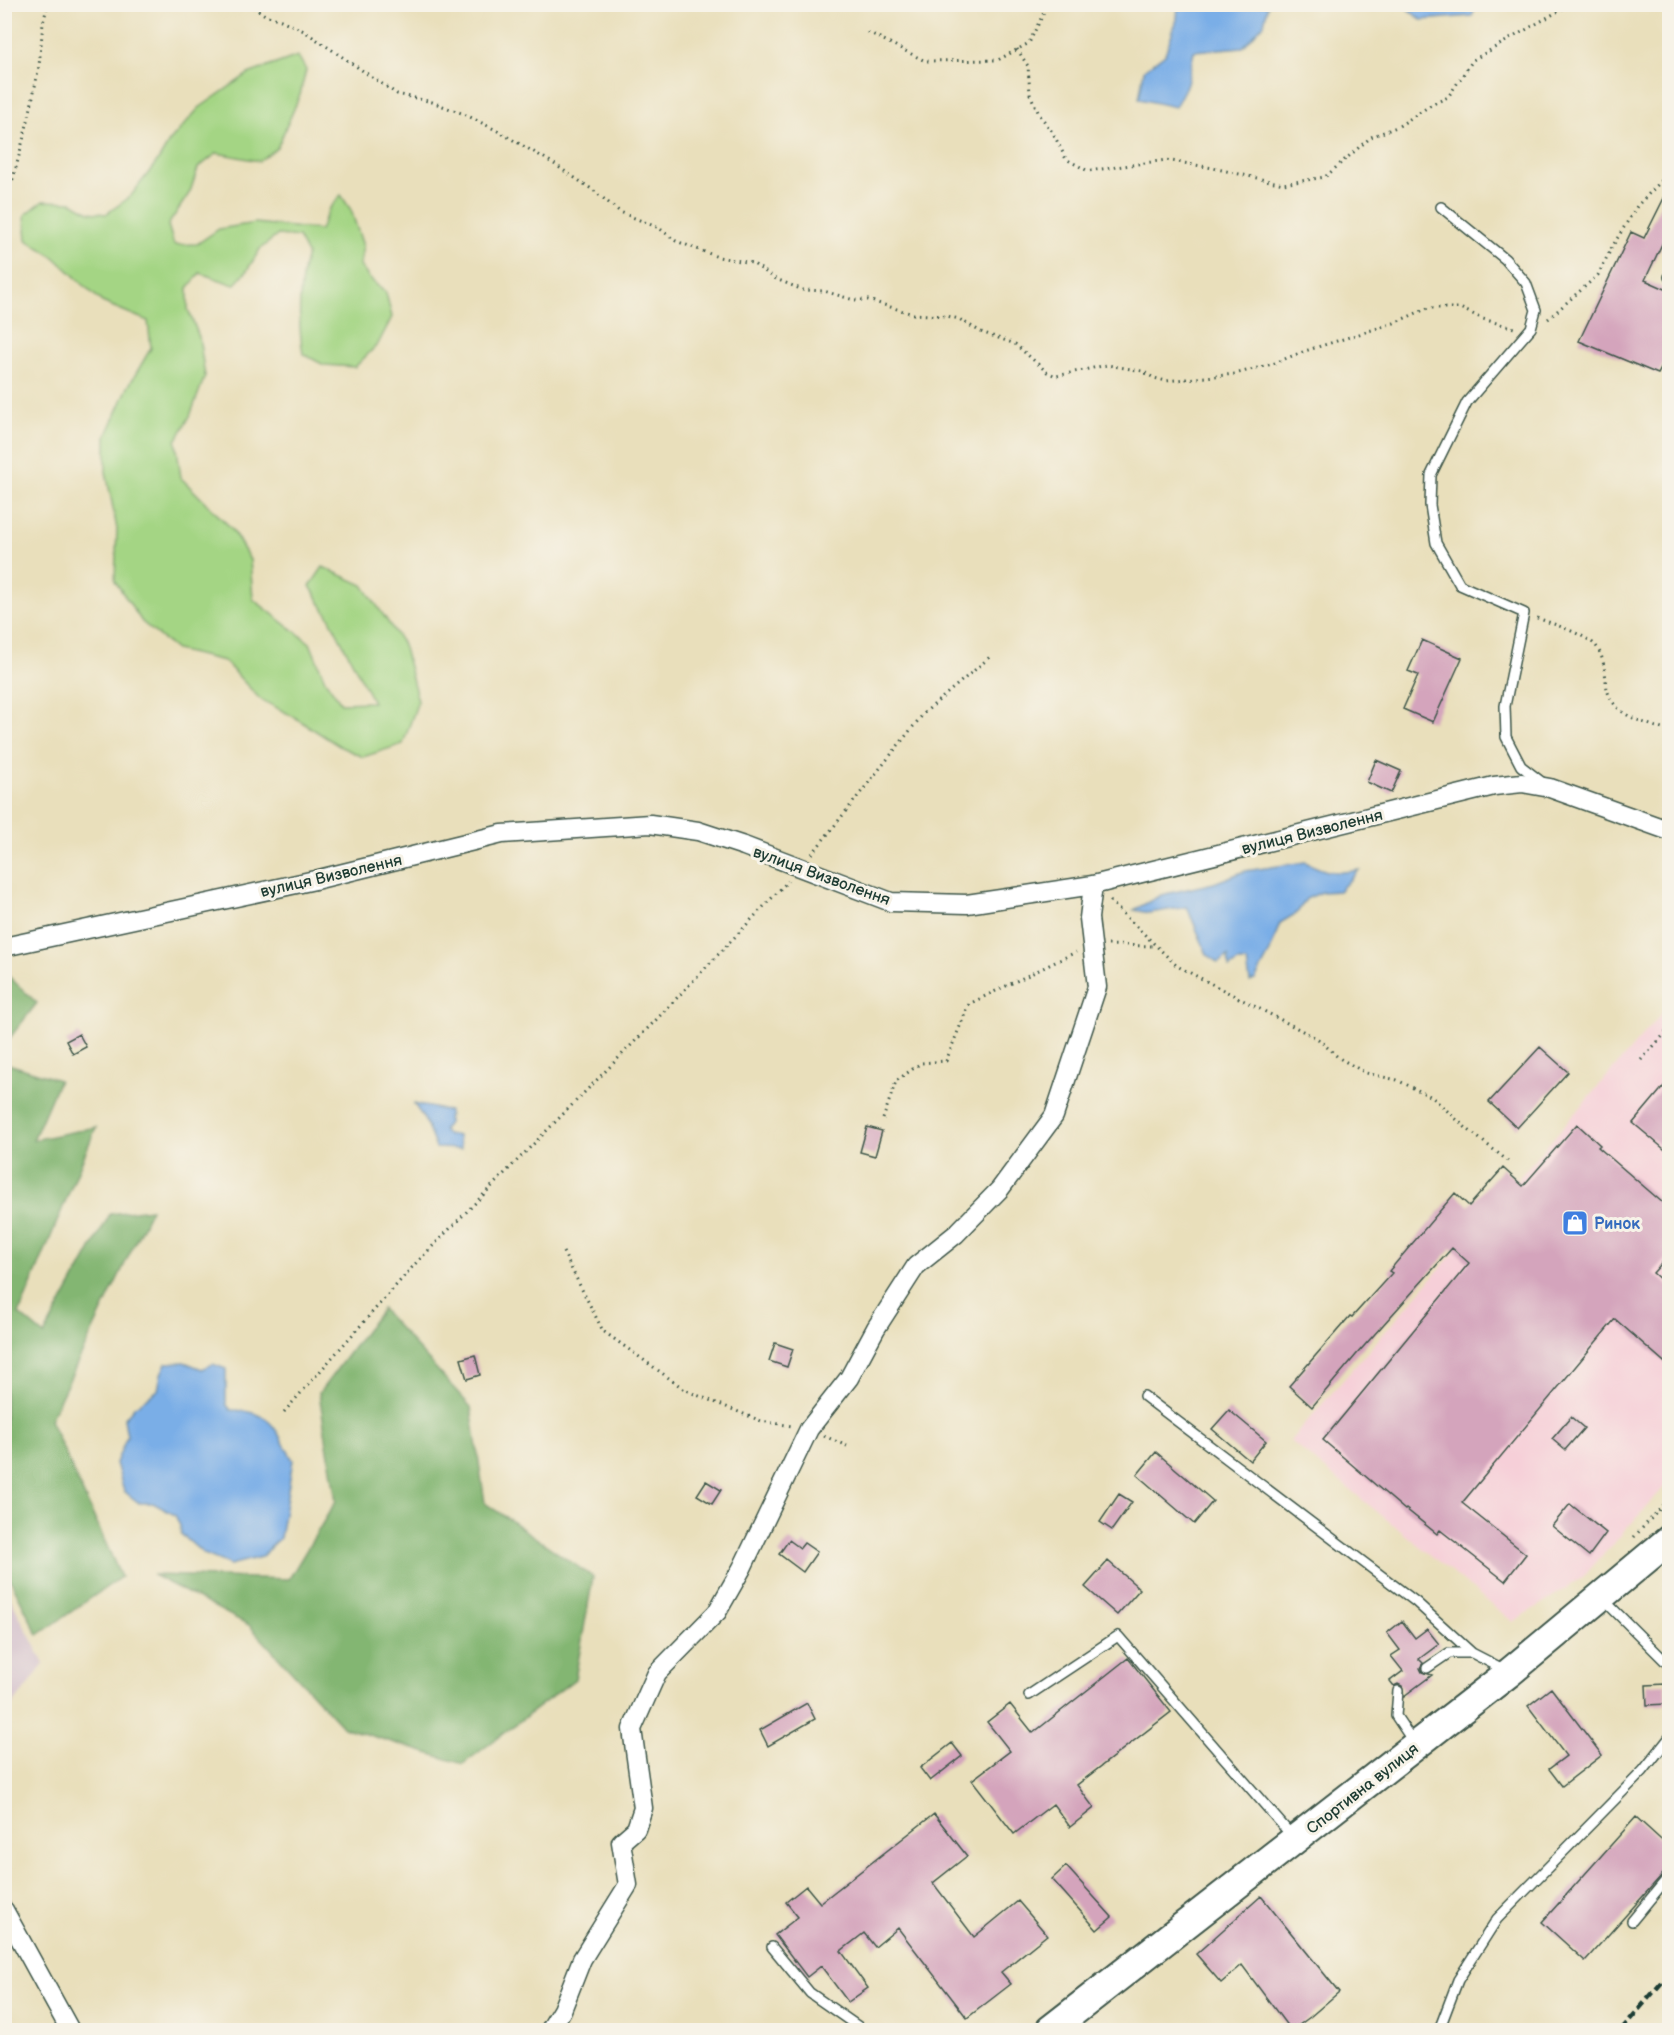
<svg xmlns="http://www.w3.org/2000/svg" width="1674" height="2035" font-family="'Balsamiq Sans',sans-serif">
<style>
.built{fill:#f6cfd8}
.industrial{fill:#d1bdca}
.green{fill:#a4d584;stroke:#62895c;stroke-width:1.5}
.forest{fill:#83b672;stroke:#517a53;stroke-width:1.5}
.water{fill:#7aaee7;stroke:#4c768e;stroke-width:1.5}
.building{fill:#d4a4bc}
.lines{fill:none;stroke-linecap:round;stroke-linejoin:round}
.lane-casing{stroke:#3d5548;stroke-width:12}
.street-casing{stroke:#3d5548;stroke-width:21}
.primary-casing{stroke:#3d5548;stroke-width:32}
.path{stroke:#3d5548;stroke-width:3;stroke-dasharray:1.5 4.5;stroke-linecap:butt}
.lane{stroke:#fff;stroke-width:9}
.street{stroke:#fff;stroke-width:18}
.primary{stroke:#fff;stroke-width:28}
.rail{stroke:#1f3d34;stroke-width:4.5;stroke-dasharray:9 4.5;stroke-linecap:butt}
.labels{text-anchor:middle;stroke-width:6;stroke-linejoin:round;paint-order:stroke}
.street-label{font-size:16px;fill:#1f3d34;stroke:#f7f3e8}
.shop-label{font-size:16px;font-weight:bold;fill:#366cbe;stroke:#f7f3e8;text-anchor:start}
</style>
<rect width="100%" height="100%" fill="#f7f3e8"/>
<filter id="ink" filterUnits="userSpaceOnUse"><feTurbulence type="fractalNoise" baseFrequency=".0167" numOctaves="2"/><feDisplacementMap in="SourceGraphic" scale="12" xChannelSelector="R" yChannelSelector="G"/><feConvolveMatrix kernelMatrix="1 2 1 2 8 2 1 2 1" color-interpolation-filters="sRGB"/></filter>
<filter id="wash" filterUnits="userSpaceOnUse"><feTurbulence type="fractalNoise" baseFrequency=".008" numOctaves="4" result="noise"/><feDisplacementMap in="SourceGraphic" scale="24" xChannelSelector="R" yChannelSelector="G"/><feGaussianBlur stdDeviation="1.35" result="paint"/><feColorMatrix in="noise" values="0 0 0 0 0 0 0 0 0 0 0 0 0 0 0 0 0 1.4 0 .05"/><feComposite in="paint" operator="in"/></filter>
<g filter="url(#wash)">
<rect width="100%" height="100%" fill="#e9dfbb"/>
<path class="built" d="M1669 1005V1482L1582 1578 1513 1622 1290 1441Z"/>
<path class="industrial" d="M5 1588 44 1664 5 1715H4Z"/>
<path class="green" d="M298 56 306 70 300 95 277 148 259 161 217 153 198 168 190 192 168 225 174 245 197 244 219 229 255 223 320 230 329 209 341 195 351 210 363 246 360 266 370 279 386 293 392 317 378 344 355 367 324 365 303 354C298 324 298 284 307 254L298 237 278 235 260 249 246 272 234 285 200 273 188 288V309L199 337 205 376 190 416 176 441 181 478 232 529 250 560 253 599 310 643 325 680 341 703 373 702 329 617 310 586 323 567 363 585 403 644 418 701 403 744 363 757 341 747 294 717 260 699 224 661 176 650 142 622 115 581 117 529 106 472V437L128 387 151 348 148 321 102 302 54 257 27 240 25 215 43 201 72 202 89 212 106 214 130 197 159 159 169 142 199 108 248 74Z"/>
<path class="forest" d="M5 973 37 1003 5 1044Z
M5 1063 59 1080 33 1140 96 1127 19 1314 44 1335 110 1214 151 1209 50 1420 121 1577 38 1635 5 1569Z
M382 1309 471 1407 485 1503 593 1577 575 1679 463 1764 343 1727 249 1625 153 1575 289 1579 336 1501 319 1393Z"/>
<path class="water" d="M1178 5H1268L1264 24 1243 47 1194 51 1187 84 1175 107 1139 99 1144 70 1165 54 1177 19Z
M1403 5H1477L1472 16 1421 20Z
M1305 862C1327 873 1335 874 1359 870L1339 891 1322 892 1306 899 1297 913 1280 923 1269 954 1255 980 1250 982 1247 962H1238L1229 968 1228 956 1218 963 1207 954 1187 907 1149 913 1134 910 1161 895 1214 883 1245 871Z
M414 1104 449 1111 448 1123 443 1130 447 1134 458 1136 461 1149 436 1148 424 1119Z
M184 1362 202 1369 213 1364 226 1369V1404L231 1410C273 1411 274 1428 293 1460L280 1538 261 1557 230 1565 204 1554 181 1534 180 1526 175 1515 153 1503H139L124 1491 116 1463 127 1436 124 1419 134 1407 158 1390 161 1374 166 1363Z"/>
<g id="blocks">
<path class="building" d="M1670 186V227L1645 280 1670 291V352L1658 374 1579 341 1631 232 1644 238Z
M1422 640 1462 658 1433 722 1403 709 1418 675 1408 671Z
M1376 760 1401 771 1391 793 1367 782Z
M79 1034 86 1047 73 1054 66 1041Z
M1540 1047 1568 1072 1517 1128 1489 1102Z
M1670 1079V1154L1633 1123Z
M1577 1124 1600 1145 1598 1147 1670 1209V1254L1653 1273 1670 1288V1367L1615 1319 1462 1503 1526 1554 1505 1581 1440 1530 1437 1534 1406 1509 1405 1510 1323 1440 1469 1263 1452 1248 1356 1355 1312 1407 1289 1386 1350 1316 1352 1317 1392 1273 1389 1271 1455 1193 1469 1206 1503 1168 1523 1186Z
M867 1127 882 1131 875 1156 860 1152Z
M775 1343 793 1349 787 1367 769 1361Z
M475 1355 480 1375 467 1379 461 1359Z
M1229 1410 1266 1441 1250 1461 1212 1429Z
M1571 1417 1584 1428 1565 1450 1552 1439Z
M1156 1452 1213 1501 1194 1524 1137 1475Z
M706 1481 721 1490 712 1504 697 1495Z
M1119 1494 1132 1502 1112 1530 1100 1522Z
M1570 1504 1606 1533 1589 1556 1552 1526Z
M789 1540 800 1548 804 1543 817 1552 803 1572 779 1554Z
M1108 1561 1140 1589 1117 1615 1085 1587Z
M1402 1621 1415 1638 1427 1629 1439 1644 1419 1659 1423 1663 1420 1668 1422 1672 1432 1675 1404 1696 1402 1686 1398 1684 1394 1686 1390 1681 1403 1671 1391 1656 1400 1650 1387 1633Z
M1128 1658 1171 1712 1077 1785 1094 1808 1070 1827 1053 1804 1014 1834 972 1780 1010 1751 987 1722 1010 1704 1033 1733Z
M1666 1684 1667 1704 1647 1705 1646 1685Z
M1551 1688 1602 1755 1562 1786 1549 1769 1566 1756 1528 1706Z
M807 1703 815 1719 768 1746 760 1730Z
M952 1743 962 1756 930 1781 920 1768Z
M934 1814 967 1856 933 1883 974 1937 1018 1901 1047 1935 1001 1972 1011 1984 967 2018 898 1928 875 1947 864 1933 841 1951 868 1988 848 2002 821 1966 807 1977 775 1935 798 1917 786 1902 806 1886 820 1903Z
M1636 1817 1670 1848V1866L1585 1961 1542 1922Z
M1066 1866 1112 1917 1097 1930 1052 1879Z
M1261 1896 1339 1992 1310 2017 1291 2031 1242 1965 1221 1983 1196 1954Z"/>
</g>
</g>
<g filter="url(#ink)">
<use href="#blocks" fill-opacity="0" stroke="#3d5548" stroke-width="1.5"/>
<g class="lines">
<defs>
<path id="lane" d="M1441 207 1505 259 1526 283 1536 310 1531 328 1467 402 1431 475 1430 505 1436 543 1460 585 1524 613 1505 706 1506 737 1521 766 1543 783
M1669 277H1670
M1144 1396 1416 1602 1472 1653
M1603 1599 1670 1666
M1427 1668 1449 1653H1472L1505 1670
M1398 1691 1396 1716 1414 1743
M1029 1695 1118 1636 1292 1836
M1632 1921 1670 1875
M772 1947 810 1993 863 2030
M1439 2030 1458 1980 1497 1919 1643 1771 1670 1737"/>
<path id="street" d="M4 947 315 880 502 834 650 824 698 831 744 846 891 902 967 904 1093 885 1494 786 1522 783 1550 788 1670 831
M4 1910 70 2030
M550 2030 562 2010 582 1959 628 1885 621 1842 636 1829 643 1808 632 1729 657 1673 717 1612 742 1568 809 1429 849 1378 876 1328 916 1266 956 1234 1000 1189 1054 1116 1097 987 1089 918 1093 885"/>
<path id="primary" d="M1050 2030 1510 1672 1670 1539"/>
</defs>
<use href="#lane" class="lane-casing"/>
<use href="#street" class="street-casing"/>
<use href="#primary" class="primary-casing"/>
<path class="path" d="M248 4 265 15 281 20 304 31 397 94 432 102 464 114 496 130 551 162 593 190 620 212 659 228 676 241 718 257 752 263 776 279 803 290 824 291 854 300H868L913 314 947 316 959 319 981 332 1015 344 1047 372 1056 376 1107 365 1142 371 1154 378 1166 381 1235 374 1272 364 1305 351 1394 323 1428 308H1460L1483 319 1514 328
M868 32 925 61 998 60 1029 43 1048 4
M1017 49 1028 66 1030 94 1039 114 1053 133 1066 159 1088 171 1166 160 1213 168 1283 184 1325 177 1371 137 1399 126 1431 105 1448 97 1473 60 1571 4
M4 188 13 179 29 117 39 66 43 23 48 4
M1548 319 1598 275 1612 247 1637 206 1670 172
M1537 618C1551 623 1587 635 1596 646 1603 655 1605 670 1606 681 1608 716 1642 721 1670 732
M812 854 924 713 991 656
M1110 901 1177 966 1318 1039 1339 1058 1366 1073 1397 1080 1432 1097 1466 1128 1508 1161
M1108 945 1154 946
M1641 1060 1670 1028
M883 1119 896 1081 921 1063 946 1061 969 1004 1076 952
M563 1252 603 1331 687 1391 761 1421 792 1426
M284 1412 415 1264 654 1022 788 881
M824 1436 847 1446
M1634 1537 1670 1498"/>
<use href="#lane" class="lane"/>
<use href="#street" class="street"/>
<use href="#primary" class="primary"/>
<path class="rail" d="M1621 2030 1670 1973"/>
</g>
</g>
<defs>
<symbol id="shop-square" viewBox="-11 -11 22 22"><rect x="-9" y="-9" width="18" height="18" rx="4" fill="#3f7fe0" stroke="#f7f3e8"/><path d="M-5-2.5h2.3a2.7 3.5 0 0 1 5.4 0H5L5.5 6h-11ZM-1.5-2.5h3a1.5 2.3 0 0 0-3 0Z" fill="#fff"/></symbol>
</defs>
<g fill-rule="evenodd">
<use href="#shop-square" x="1560" y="1208" width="30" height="30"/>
</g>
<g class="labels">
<g class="street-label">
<text transform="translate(1312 831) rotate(-14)" y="6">вулиця Визволення</text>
<text transform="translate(331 875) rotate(-13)" y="6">вулиця Визволення</text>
<text transform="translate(822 875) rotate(20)" y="6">вулиця Визволення</text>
<text transform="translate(1362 1788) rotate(-38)" y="6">Спортивна вулиця</text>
</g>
<g class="shop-label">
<text x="1594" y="1229">Ринок</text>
</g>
</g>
<rect width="1674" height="2035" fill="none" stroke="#f7f3e8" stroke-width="24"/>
</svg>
